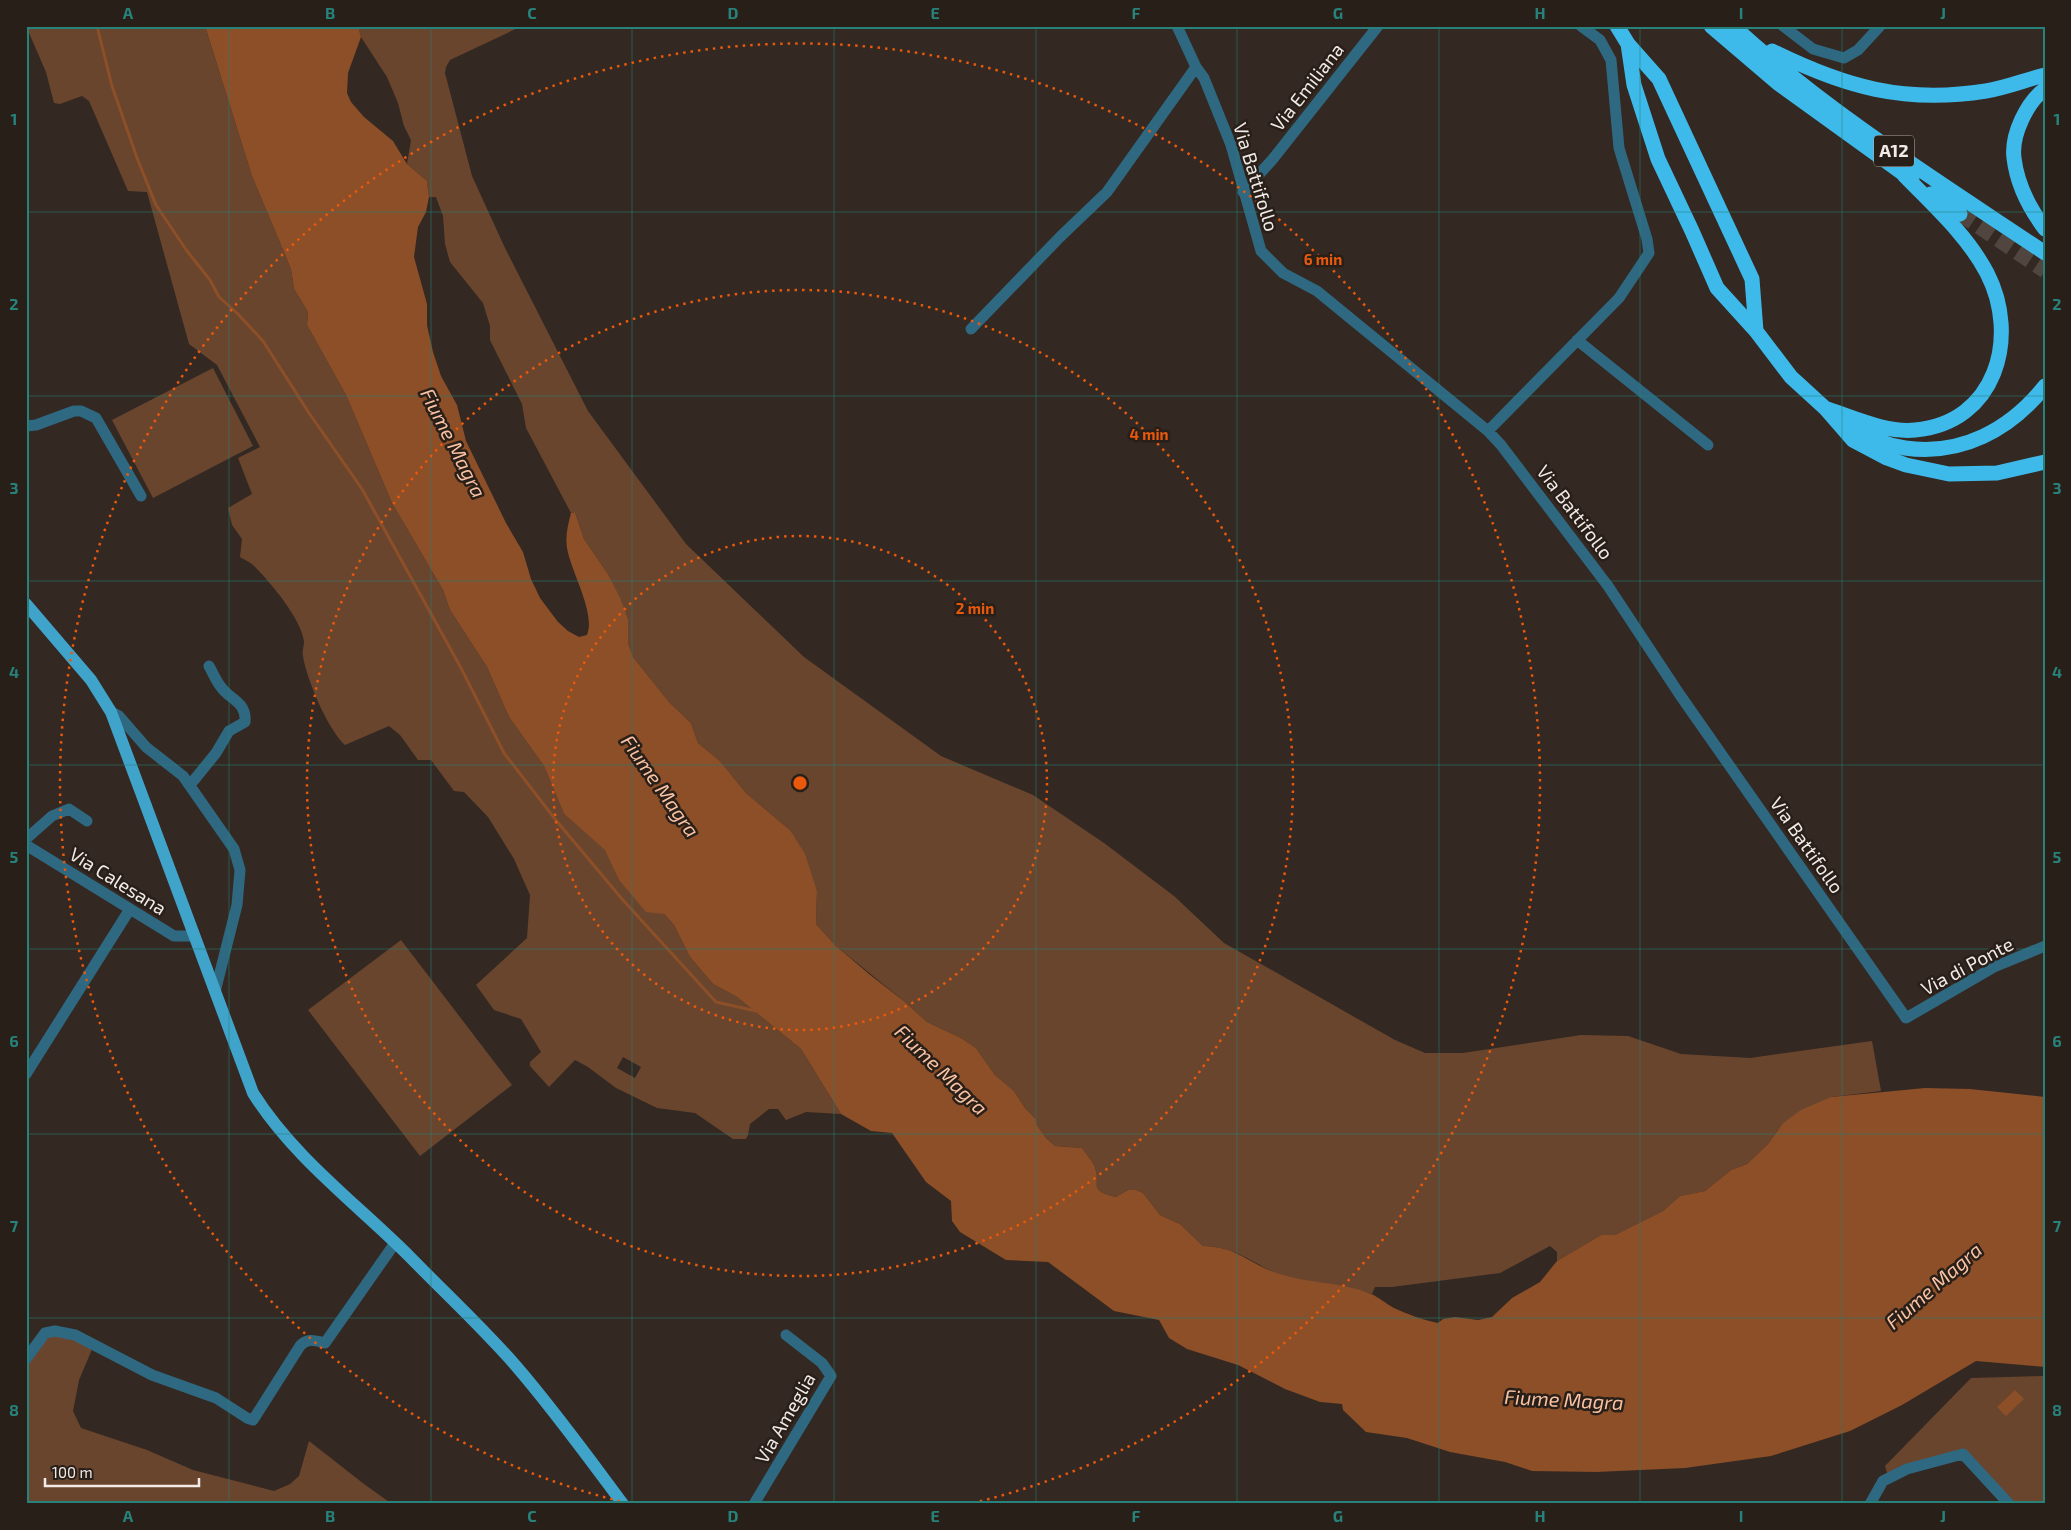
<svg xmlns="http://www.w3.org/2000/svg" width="2071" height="1530" font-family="'Exo 2',sans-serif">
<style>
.green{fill:#6a452e;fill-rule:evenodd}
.water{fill:#8c4f28}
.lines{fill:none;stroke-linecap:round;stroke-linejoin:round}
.stream{stroke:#8c4f28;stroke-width:3}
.highway-tunnel{stroke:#50453f;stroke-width:15;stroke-dasharray:15 8;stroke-linecap:butt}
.minor{stroke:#2f6981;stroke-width:11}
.major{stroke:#40a3ca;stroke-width:12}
.highway{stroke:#3ebaea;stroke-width:15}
.grid{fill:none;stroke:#26827a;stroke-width:1;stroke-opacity:0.55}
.ring{fill:none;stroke:#e8590c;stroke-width:2.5;stroke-dasharray:2.5 5}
.labels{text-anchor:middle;stroke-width:5;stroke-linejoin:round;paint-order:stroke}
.shield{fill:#291f19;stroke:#b6ada8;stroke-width:1}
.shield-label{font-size:18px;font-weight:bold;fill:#f2eae6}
.street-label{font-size:19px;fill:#f2eae6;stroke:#291f19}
.water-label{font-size:20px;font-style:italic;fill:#f9c2a2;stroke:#291f19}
.centre{fill:#e8590c;stroke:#291f19;stroke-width:2.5}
.ring-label{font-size:15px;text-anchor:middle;font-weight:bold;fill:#e8590c;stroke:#291f19;stroke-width:5;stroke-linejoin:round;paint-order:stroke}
.neatline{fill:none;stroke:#26827a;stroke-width:2}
.grid-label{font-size:16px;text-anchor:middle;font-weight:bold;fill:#26827a}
</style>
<rect width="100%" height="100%" fill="#332822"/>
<path class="green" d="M26 26H205L252 176 291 269 294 289 308 312 307 325 346 395 392 503 443 590 450 610 487 667 509 717 544 766 564 814 606 850 619 880 664 914 674 925 690 957 713 984 737 997 801 1049 841 1114 806 1112 786 1120 778 1109H769L750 1124 748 1135 746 1139H733L695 1113 657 1108 616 1088 588 1067 575 1060 549 1087 530 1066V1062L541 1052 521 1019 494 1010 476 985 527 938 530 895 514 859 488 817 464 792 454 791 431 760H418L400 735 389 726 345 745C328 730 306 678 303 656 302 651 304 646 304 641 301 619 271 583 256 568 252 563 245 560 240 557L242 539 232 525 228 508 252 494 238 458 260 447 217 365 189 344 147 192 128 191 89 101 82 96 60 104 54 103 46 72ZM623 1057 641 1067 635 1078 617 1068Z
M358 26H522L450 60 446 67 445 73 472 176 505 248 588 411 686 544 804 657 941 756 1033 795 1104 843 1174 896 1224 943 1395 1040 1425 1053H1463L1581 1035 1628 1036 1681 1054 1750 1058 1872 1041 1881 1091 1831 1097 1783 1123 1768 1144 1747 1164 1731 1170 1705 1191 1680 1196 1663 1211 1615 1235H1601L1557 1261V1252L1550 1246 1500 1273 1392 1287H1375L1372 1294C1359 1291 1347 1287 1334 1285 1321 1282 1306 1283 1292 1279 1259 1270 1240 1246 1203 1246L1180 1224 1160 1215 1143 1193 1136 1190H1128L1116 1197C1085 1189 1103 1185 1094 1165 1091 1159 1086 1154 1082 1148L1055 1146 1046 1138 1037 1125 1036 1119 1025 1108 1014 1091 995 1075 976 1048 961 1038 927 1022 905 1002 835 945 816 924 817 891 790 830 746 793 720 761 698 743 691 723 669 702 633 657 628 643V619L608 574 584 539 575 512 571 513 526 428 522 404 490 340V326L483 303 450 262 445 244 443 216 436 197H429L427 181 407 164 411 140 404 126 398 103 387 77 361 37Z
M213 368 253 446 153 498 112 420Z
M401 940 512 1085 420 1156 308 1010Z
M67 1333 93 1347 79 1380 73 1411 81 1428 147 1450 193 1470 274 1491 290 1484 299 1476 309 1441 364 1484 392 1504H26V1368L42 1341 52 1335Z
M2045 1376V1504H2012L1964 1452 1888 1476 1885 1466 1971 1378Z"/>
<path class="water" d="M205 26H358L361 37 348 73 347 93 351 102 364 117 393 141 407 164 427 181 429 197 426 212 418 227 414 257 427 304V325L433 352 441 376 457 405 466 441 506 523 523 552 531 579 540 598 558 622 568 631 579 637 587 635C596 613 571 572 567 548 565 536 568 525 571 513L575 512 584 539 608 574 620 598 628 619V643L633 657 669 702 691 723 698 743 720 761 746 793 790 830 805 854 817 891 816 924 835 945 869 974 905 1002 927 1022 961 1038 976 1048 995 1075 1014 1091 1025 1108 1036 1119 1037 1125 1046 1138 1055 1146 1082 1148C1086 1154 1091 1159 1094 1165 1103 1185 1085 1189 1116 1197L1128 1190H1136L1143 1193 1160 1215 1180 1224 1203 1246C1237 1247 1245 1261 1274 1272 1305 1284 1340 1281 1371 1294 1379 1297 1386 1304 1394 1308 1407 1314 1423 1320 1438 1323L1443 1319 1455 1317 1478 1320 1492 1317 1512 1298 1540 1282 1557 1261 1601 1235H1615L1663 1211 1680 1196 1705 1191 1731 1170 1747 1164 1768 1144 1783 1123 1801 1110 1831 1097 1925 1088 1970 1089 2045 1097V1367L1976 1361 1902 1405 1850 1431 1771 1456 1685 1468 1596 1472 1532 1471 1505 1462 1450 1452 1407 1438 1366 1432 1343 1410 1342 1404 1320 1402 1285 1389 1238 1365 1187 1349 1169 1338 1159 1320 1114 1311 1048 1262 1006 1260 960 1232 952 1221 951 1201 926 1182 892 1133 871 1131 841 1114 801 1049 737 997 713 984 690 957 674 925 664 914 646 912 619 880 605 850 564 814 544 766 509 717 487 667 450 610 443 590 392 503 346 395 307 325 308 312 294 289 291 269 252 176Z
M2015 1390 2024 1399 2006 1416 1997 1407Z"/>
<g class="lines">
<path class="stream" d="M97 26 112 86 137 158 156 205 187 251 210 280 219 297 237 313 263 341 309 413 362 489 461 668 504 753 555 819 622 899 716 1002 756 1011"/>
<path class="highway-tunnel" d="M1960 214 2045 271"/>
<path class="minor" d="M1177 26 1196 67 1204 78 1231 145 1261 251 1283 273 1317 291 1488 431 1501 445 1608 586 1680 695 1906 1018 1994 967 2045 946
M1783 26 1813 49 1844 58 1858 50 1880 26
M1243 192 1272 160 1378 26
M971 329 1060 237 1107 192 1196 67
M1577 340 1708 445
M26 426 36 425 74 411H81L96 418 141 496
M1488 431 1619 298 1649 253 1647 239 1619 148 1611 60 1600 40 1581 26
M111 712 119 716 146 747 183 776 234 849 240 870 237 905 215 992
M190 785 216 753 229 731 245 722C247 702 230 700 221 687 216 681 213 673 209 666
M26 839 52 816 69 809 87 821
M26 845 174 936H194
M26 1074 130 909
M26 1359 45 1333 55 1331 75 1335 152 1375 216 1398 247 1418 253 1420 300 1346C307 1337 316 1341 325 1343L395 1243
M754 1504 831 1376 822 1363 786 1335
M1870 1504 1883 1481 1907 1469 1963 1454 2009 1504"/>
<path class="major" d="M26 604 91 680 111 712 253 1093C293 1157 357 1204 410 1257 445 1293 483 1328 516 1366 554 1410 588 1457 623 1504"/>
<path class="highway" d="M1617 26 1628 44 1659 79 1752 279 1756 331
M1711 26 1779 84 1912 180
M1733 26C1828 113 1939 182 2045 253
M1628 44 1634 85 1658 159 1692 231 1717 288 1756 331 1791 377 1826 409 1853 440 1887 458 1906 465 1949 474 1997 473 2045 462
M1772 51C1845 87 1904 104 1986 91 2005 88 2025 80 2045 75
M2045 89C2027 102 2011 135 2014 158 2017 184 2030 209 2045 229
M1931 194 1960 214
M1827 409C1855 418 1886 433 1915 430 1996 423 2020 337 1987 273 1967 235 1933 205 1904 175
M1851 427C1867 438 1886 445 1905 448 1961 456 2010 430 2045 386"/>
</g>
<path class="grid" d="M229 26V1504M431 26V1504M632 26V1504M834 26V1504M1036 26V1504M1237 26V1504M1439 26V1504M1640 26V1504M1842 26V1504M26 212H2045M26 396H2045M26 581H2045M26 765H2045M26 949H2045M26 1134H2045M26 1318H2045"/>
<g class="ring">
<circle cx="800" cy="783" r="247"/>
<circle cx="800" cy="783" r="493"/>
<path d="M627 1503A740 740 0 1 1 973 1503"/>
</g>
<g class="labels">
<rect class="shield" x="1874" y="135.5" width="40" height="31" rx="4"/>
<g class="shield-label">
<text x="1894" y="157">A12</text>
</g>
<g class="street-label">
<text transform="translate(1307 87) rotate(-52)" y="7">Via Emiliana</text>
<text transform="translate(1256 177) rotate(73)" y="7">Via Battifollo</text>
<text transform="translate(1575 512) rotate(53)" y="7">Via Battifollo</text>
<text transform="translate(1807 845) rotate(55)" y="7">Via Battifollo</text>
<text transform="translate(118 881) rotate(32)" y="7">Via Calesana</text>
<text transform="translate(1967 966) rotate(-28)" y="7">Via di Ponte</text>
<text transform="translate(785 1418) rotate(-60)" y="7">Via Ameglia</text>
</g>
<g class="water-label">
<text transform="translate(453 443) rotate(63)" y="7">Fiume Magra</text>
<text transform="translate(660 786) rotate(55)" y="7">Fiume Magra</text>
<text transform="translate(941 1070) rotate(44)" y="7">Fiume Magra</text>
<text transform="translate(1934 1286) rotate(-41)" y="7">Fiume Magra</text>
<text transform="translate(1564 1400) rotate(3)" y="7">Fiume Magra</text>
</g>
</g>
<circle cx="800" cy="783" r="8" class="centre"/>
<g class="ring-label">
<text x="1323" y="265">6 min</text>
<text x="1149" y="440">4 min</text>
<text x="975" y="614">2 min</text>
</g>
<rect width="2071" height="1530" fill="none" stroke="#291f19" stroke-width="55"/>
<path d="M45 1478v8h154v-8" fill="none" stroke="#f2eae6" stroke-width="2.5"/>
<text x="52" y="1478" font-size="15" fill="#f2eae6" stroke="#291f19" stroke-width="4" paint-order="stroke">100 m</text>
<rect x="28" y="28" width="2016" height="1474" class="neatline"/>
<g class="grid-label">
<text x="128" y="19">A</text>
<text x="330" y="19">B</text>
<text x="532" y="19">C</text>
<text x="733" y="19">D</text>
<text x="935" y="19">E</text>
<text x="1136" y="19">F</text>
<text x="1338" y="19">G</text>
<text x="1540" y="19">H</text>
<text x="1741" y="19">I</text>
<text x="1943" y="19">J</text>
<text x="14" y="125">1</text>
<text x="2057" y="125">1</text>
<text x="14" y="310">2</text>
<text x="2057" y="310">2</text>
<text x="14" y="494">3</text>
<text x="2057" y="494">3</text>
<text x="14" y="678">4</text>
<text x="2057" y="678">4</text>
<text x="14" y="863">5</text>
<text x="2057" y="863">5</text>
<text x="14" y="1047">6</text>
<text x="2057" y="1047">6</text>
<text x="14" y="1232">7</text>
<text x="2057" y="1232">7</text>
<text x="14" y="1416">8</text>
<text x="2057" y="1416">8</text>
<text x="128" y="1522">A</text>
<text x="330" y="1522">B</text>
<text x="532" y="1522">C</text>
<text x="733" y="1522">D</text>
<text x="935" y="1522">E</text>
<text x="1136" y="1522">F</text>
<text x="1338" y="1522">G</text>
<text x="1540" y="1522">H</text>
<text x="1741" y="1522">I</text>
<text x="1943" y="1522">J</text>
</g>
</svg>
